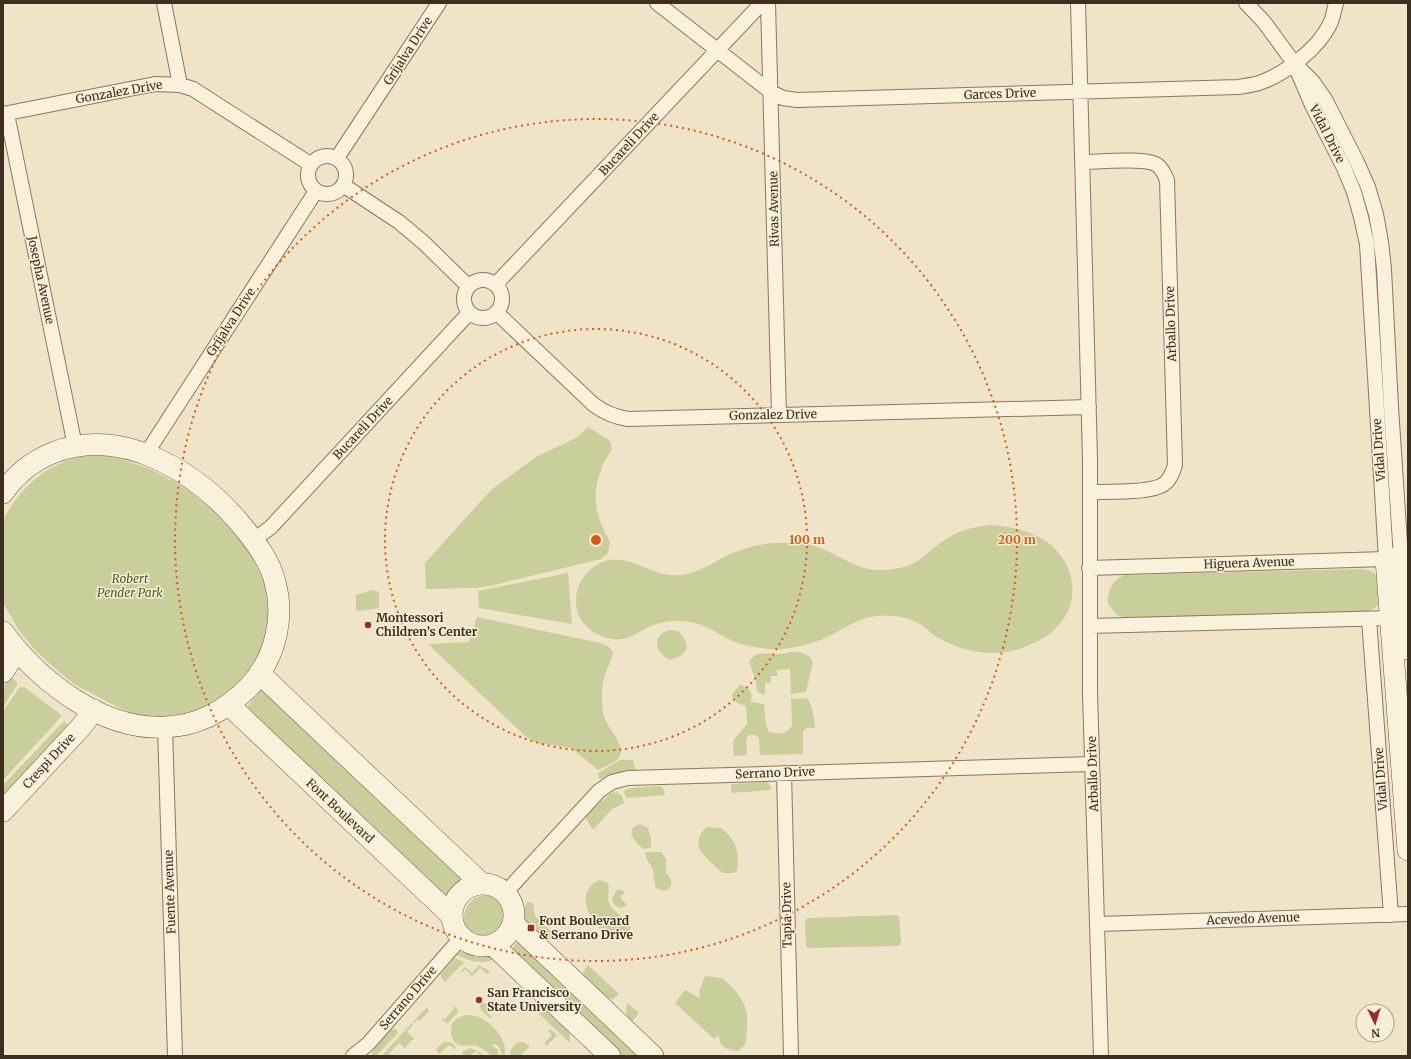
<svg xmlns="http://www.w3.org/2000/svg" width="1411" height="1059" font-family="Merriweather,serif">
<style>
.green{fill:#c9cf9b}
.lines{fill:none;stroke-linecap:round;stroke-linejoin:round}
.street-casing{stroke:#8d765c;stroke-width:16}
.secondary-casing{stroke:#6f573f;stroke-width:22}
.street{stroke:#faf1dc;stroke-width:14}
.secondary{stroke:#faf1dc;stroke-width:21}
.ring{fill:none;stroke:#df570d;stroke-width:2;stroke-dasharray:2 4}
.poi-dot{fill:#9e2a2b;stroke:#f7eed8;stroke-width:1.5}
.labels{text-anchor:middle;stroke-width:3;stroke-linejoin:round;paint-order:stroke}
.street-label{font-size:12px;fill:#3d2e20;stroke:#f7eed8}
.park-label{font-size:12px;font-style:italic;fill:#4d5a26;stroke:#f7eed8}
.poi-label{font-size:12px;font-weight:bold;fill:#3d2e20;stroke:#f7eed8;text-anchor:start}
.centre{fill:#df570d;stroke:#f7eed8;stroke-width:2}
.ring-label{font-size:12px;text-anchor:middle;font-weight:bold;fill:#df570d;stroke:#f7eed8;stroke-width:3;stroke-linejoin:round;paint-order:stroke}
</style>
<rect width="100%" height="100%" fill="#f0e4c8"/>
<path class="green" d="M588 427 609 440C616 448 608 454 604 462 602 466 601 472 599 476 591 502 598 520 610 542L608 553 601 559 494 585 477 588 426 589 425 563 491 490 518 470 536 457 576 438Z
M83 456H107L122 459 150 469 173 481 187 489 213 510 247 548 261 571 270 596 268 637 249 676 201 712 159 719 136 714 121 709 74 684 52 666 35 650 20 632 3 603V521C19 488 46 464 83 456Z
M990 525C1005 526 1021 528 1035 535 1073 552 1087 600 1054 630 1045 639 1031 645 1019 649 990 658 960 651 935 636 930 633 926 628 922 625 909 617 892 614 877 616 854 619 839 633 818 641 808 645 795 647 784 649 770 650 746 647 733 641 711 631 706 622 679 621 670 621 660 622 651 626 644 629 637 634 630 637 618 642 603 639 592 631 582 624 576 614 576 602 576 590 580 579 589 571 621 541 648 580 682 575 705 571 715 560 735 552 753 545 773 542 792 543 803 543 815 545 825 550 845 559 862 572 885 570 893 569 901 568 908 566 923 560 936 544 951 536 963 529 976 527 990 525Z
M1362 569C1366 570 1372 571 1374 573 1383 581 1385 597 1377 606 1372 611 1365 612 1359 613L1127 619 1117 615 1108 604C1108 590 1111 582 1124 575Z
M568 573 572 624 479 608 478 591Z
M372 590 379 592V608L367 610 357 611 356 608V595Z
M477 617 600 643 608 646 613 652C612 661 607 667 605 675 601 686 602 701 603 712 605 726 622 741 621 752 620 762 605 766 598 770L571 748 537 743 524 735 428 644 469 642Z
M669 630 678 631C692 645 689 655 670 660 655 652 651 636 669 630Z
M791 652C801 652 809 653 813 662L806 692 791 694 790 669 776 670 778 676H771V683H765V695L757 692 756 681 749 662C756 650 767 654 778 654 783 654 787 653 791 652Z
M11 677 17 682V685L3 707V687Z
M740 684C750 689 753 691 751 702L764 704 766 725 769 732C780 734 785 735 792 726L791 699 807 698C813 707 814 717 815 728H807L803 731V754L760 755 759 738 755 735H749L746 739 747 755 734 756 733 741 747 724 746 706C739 704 734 702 732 695Z
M20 687H24L60 714 61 717 3 780V711Z
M264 687 469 880 449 901 245 709Z
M64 721 70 726 3 802V785Z
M620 760H633L636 771 599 779 598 773Z
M767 782 770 785 771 790 731 793V786L732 784Z
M659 786C664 787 664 791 665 795L629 798 626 797 624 793 625 790 631 788Z
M617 792 622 796 624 803 612 809 594 829 591 827 585 816 611 793Z
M640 824 648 828 651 839V848L643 849C635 842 623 830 640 824Z
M707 827 721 828C736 839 740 853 737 871L734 873H723C718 869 703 856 700 850 696 841 700 832 707 827Z
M645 852H661L666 859V873C678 882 668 897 656 888 654 882 654 877 653 871 651 862 646 863 645 852Z
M599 880 608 883C610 890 607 896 609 903 613 913 626 917 631 927 627 936 621 938 612 938 593 927 571 894 599 880Z
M617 890H621L625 892 620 898 627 905 621 908C614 906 613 904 612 898Z
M464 918a23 23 0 1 1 46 0a23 23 0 1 1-46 0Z
M527 902 533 903 535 916 554 934 551 939 547 942 525 922 524 909Z
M896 915 899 916 901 943 898 946 810 948 806 947 805 920 808 918Z
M519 939 644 1056H623L511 950Z
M460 952H466L474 954 489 955 496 958C484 965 469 962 457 955Z
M455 958 464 962 445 982 441 977V974Z
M479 965 484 969 485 968 490 972 487 974 480 968 472 976 465 969 463 972 461 971 465 967 472 973Z
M588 965 619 994 613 999H609L604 997 585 978 583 972Z
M705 976 722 978C731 985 742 997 745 1007 749 1017 747 1034 745 1045L738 1051C728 1051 718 1046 719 1035L714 1039 675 1003 685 990 700 998 699 992Z
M493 1000 494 1001 489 1007 490 1008 487 1012 492 1017 491 1019 481 1010 479 1005 480 1002H483L487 1005Z
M628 1003 639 1013 632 1022 627 1018 626 1007Z
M453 1005 459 1011 447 1024 441 1019 442 1018 444 1020 454 1009 453 1006Z
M427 1007 429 1011 420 1021 418 1019 415 1023 413 1022Z
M547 1008 569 1027 570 1043 538 1013 540 1009Z
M466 1015C469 1015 472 1015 475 1016 489 1019 510 1040 504 1056H502L499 1047 495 1044 492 1045 498 1050V1056C487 1056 488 1051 479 1047 472 1043 463 1048 457 1044 450 1039 449 1027 454 1021 457 1018 462 1016 466 1015Z
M411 1024 413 1025 407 1032 414 1038 405 1048 399 1043 389 1054 390 1056H384L383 1054Z
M390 1029H396L398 1033 376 1056H371L376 1043Z
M550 1029 557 1035 547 1046 544 1043 552 1035 548 1031Z
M445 1042 452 1043 456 1048 453 1050 454 1048 449 1045 439 1054 436 1050 440 1045Z
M519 1042H523L530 1046 520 1056H510C510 1049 513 1045 519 1042Z
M470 1048 480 1052 482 1055 481 1056 476 1051 470 1056H463L462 1052Z"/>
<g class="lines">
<defs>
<path id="street" d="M164 3 180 85
M657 3 771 92 783 98 797 100 1238 87C1245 86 1252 85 1259 83 1285 74 1318 49 1330 24 1333 18 1334 10 1336 3
M768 3 779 415
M1078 3 1090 459V693L1101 1056
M1246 3 1264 22 1294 63 1313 82 1325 99 1357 162 1368 187 1376 214 1381 242 1384 269 1391 407 1401 558
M3 114 155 84 180 85 193 89 310 164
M7 114 75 446
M308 175a19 19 0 1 1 38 0a19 19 0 1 1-38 0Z
M337 158 439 3
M1082 162C1098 162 1146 157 1157 165 1163 169 1164 174 1167 180L1175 465C1173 472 1170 480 1164 484 1153 493 1106 492 1090 492
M343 185 399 222 423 242 468 286
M464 299a19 19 0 1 1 38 0a19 19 0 1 1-38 0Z
M496 284 762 3
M497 313 594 405C605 413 615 417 628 419L1089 407
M146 454 316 191
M254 540 271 527 469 313
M1089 568 1386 559 1367 244 1361 217 1354 192 1344 168 1312 105 1294 63
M1369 619 1391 915
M1090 626 1390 618
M165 727 175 1056
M784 773 791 1056
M506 892 599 791 612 782 628 778 1092 764
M1098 924 1408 914
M353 1056 368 1044 461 938"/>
<path id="secondary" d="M3 493C16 474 34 460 55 452 125 426 200 474 243 527 256 543 270 561 275 582 285 618 275 659 249 687 226 710 199 726 166 727 102 731 39 681 3 632
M1401 558 1408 649
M1408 558 1386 559 1408 850
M3 672 17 650
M260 674 481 883
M229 705 452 916
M3 811 81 727 94 710
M452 915a31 31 0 1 1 62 0a31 31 0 1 1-62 0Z
M514 924 653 1056
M493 945 610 1056"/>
</defs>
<use href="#street" class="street-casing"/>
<use href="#secondary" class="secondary-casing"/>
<use href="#street" class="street"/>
<use href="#secondary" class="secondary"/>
</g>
<g class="ring">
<circle cx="596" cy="540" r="211"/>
<circle cx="596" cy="540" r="421"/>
</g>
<g class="poi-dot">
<circle cx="368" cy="625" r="4"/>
<rect x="527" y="924" width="8" height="8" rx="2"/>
<circle cx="479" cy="1000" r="4"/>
</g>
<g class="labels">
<g class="street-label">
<text transform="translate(408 51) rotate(-57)" y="4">Grijalva Drive</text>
<text transform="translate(119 92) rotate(-10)" y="4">Gonzalez Drive</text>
<text transform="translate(1000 94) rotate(-2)" y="4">Garces Drive</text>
<text transform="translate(1327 134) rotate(63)" y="4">Vidal Drive</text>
<text transform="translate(629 144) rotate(-47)" y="4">Bucareli Drive</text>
<text transform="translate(774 209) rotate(-91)" y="4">Rivas Avenue</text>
<text transform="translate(41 280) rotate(78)" y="4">Josepha Avenue</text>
<text transform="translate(231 322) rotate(-57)" y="4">Grijalva Drive</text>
<text transform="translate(1171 324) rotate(-92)" y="4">Arballo Drive</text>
<text transform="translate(773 415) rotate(-1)" y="4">Gonzalez Drive</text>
<text transform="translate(363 428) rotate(-47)" y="4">Bucareli Drive</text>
<text transform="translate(1379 450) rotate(-94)" y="4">Vidal Drive</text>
<text transform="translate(1249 563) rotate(-2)" y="4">Higuera Avenue</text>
<text transform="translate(49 761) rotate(-47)" y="4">Crespi Drive</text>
<text transform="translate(775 773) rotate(-2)" y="4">Serrano Drive</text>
<text transform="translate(1093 774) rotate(-92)" y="4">Arballo Drive</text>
<text transform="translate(1381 779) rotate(-94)" y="4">Vidal Drive</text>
<text transform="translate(340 811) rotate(43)" y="4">Font Boulevard</text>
<text transform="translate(170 892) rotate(-92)" y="4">Fuente Avenue</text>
<text transform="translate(787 915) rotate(-91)" y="4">Tapia Drive</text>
<text transform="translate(1253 919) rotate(-2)" y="4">Acevedo Avenue</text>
<text transform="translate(408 998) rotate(-49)" y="4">Serrano Drive</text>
</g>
<g class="park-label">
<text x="130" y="583">Robert<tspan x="130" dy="14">Pender Park</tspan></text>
</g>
<g class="poi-label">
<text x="376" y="622">Montessori<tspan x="376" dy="14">Children’s Center</tspan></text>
<text x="539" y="925">Font Boulevard<tspan x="539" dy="14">&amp; Serrano Drive</tspan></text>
<text x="487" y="997">San Francisco<tspan x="487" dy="14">State University</tspan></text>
</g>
</g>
<circle cx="596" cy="540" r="6" class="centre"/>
<g class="ring-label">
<text x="807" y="544">100 m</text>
<text x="1017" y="544">200 m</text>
</g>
<rect width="1411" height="1059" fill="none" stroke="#3d2e20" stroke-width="8"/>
<g transform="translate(1375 1023) rotate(176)"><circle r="19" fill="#f7eed8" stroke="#ada18e"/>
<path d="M0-3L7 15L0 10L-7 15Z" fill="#9e2a2b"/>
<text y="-6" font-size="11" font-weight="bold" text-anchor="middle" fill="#3d2e20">N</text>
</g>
</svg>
